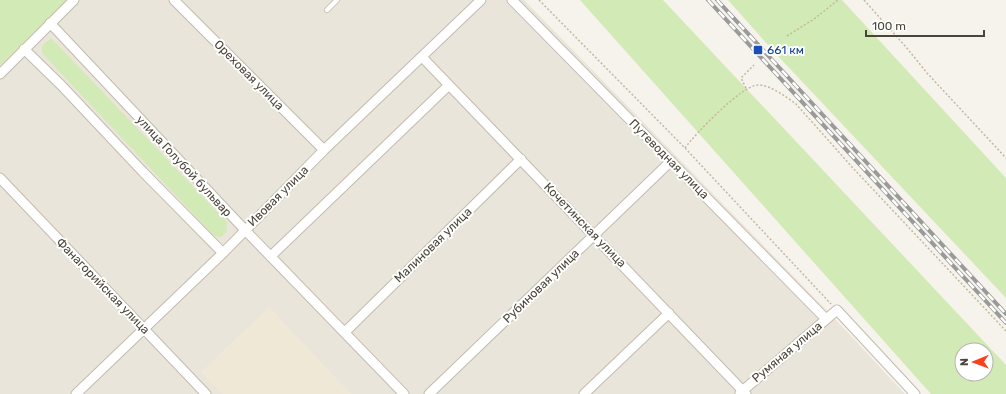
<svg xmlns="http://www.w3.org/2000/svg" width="1006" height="394" font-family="Rubik,sans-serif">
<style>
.residential{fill:#eae5da}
.education{fill:#efe8d6}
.green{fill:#d2eab5;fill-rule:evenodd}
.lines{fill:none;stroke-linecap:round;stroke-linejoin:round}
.lane-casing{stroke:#c2bbae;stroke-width:6}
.street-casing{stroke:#c2bbae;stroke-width:11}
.path{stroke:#c4b79f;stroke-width:1.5;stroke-dasharray:2 2;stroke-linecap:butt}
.lane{stroke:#fff;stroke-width:4.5}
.street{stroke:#fff;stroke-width:9}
.rail-casing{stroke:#9a9a9a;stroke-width:4}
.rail{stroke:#fff;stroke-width:2.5;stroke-dasharray:8;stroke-linecap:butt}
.transit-dot{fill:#1a4fb4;stroke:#fff;stroke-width:1.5}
.labels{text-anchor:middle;stroke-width:4;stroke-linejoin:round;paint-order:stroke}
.transit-label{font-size:12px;fill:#164399;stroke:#fff;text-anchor:start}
.street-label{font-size:12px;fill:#4b4439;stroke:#fff}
</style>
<rect width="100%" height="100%" fill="#f6f3ec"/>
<path class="residential" d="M0 0H524L839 323 905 394H0Z"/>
<path class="education" d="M269 307 351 394H222L201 372Z"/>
<path class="green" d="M0 0H68L0 65Z
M580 0H663L1006 365V394H931ZM962 350H986V374H962Z
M728 0H842L1006 178V298L777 55Z
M51 38 227 222 226 233 221 237 214 236 42 53V46Z"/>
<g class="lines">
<defs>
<path id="lane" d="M327 10 337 0"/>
<path id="street" d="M174 0 324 150
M512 0 826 319
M50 23 245 230 404 394
M24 49 61 85 143 172 223 253
M422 57 746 394
M0 74 74 0
M0 178 206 394
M271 256 449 85
M345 332 521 159
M740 393 837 310 915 394
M76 394 223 253 324 150 481 0
M429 394 671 161
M584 394 669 313"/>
</defs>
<use href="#lane" class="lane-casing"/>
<use href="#street" class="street-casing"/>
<path class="path" d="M539 0 685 148 831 304
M864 0 906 47 927 73 1006 158
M787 36 814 19 838 0
M746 88 741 78 754 65
M685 148C695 134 742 85 758 85 771 85 786 97 796 104L852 167 1006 331"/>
<use href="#lane" class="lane"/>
<use href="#street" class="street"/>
<defs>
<path id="rail" d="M708 0 1006 323
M717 0 1006 314"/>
</defs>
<use href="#rail" class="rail-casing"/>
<use href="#rail" class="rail"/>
</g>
<rect class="transit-dot" x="753" y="45" width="10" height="10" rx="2"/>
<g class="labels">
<g class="transit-label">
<text x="767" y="54">661 км</text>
</g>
<g class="street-label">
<text transform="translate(249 75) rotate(45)" y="4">Ореховая улица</text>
<text transform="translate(669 159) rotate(45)" y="4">Путеводная улица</text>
<text transform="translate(184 166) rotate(47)" y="4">улица Голубой бульвар</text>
<text transform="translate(278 196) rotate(-45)" y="4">Ивовая улица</text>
<text transform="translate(585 225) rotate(46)" y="4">Кочетинская улица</text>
<text transform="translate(433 245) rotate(-44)" y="4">Малиновая улица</text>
<text transform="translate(103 286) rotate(46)" y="4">Фанагорийская улица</text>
<text transform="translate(541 286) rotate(-44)" y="4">Рубиновая улица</text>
<text transform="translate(787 352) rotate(-40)" y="4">Румяная улица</text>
</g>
</g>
<g transform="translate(974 362) rotate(269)"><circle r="19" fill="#ffffff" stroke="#b7b4b0"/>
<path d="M0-3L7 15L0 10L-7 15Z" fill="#fc3f1d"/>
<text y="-6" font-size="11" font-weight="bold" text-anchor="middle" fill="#4b4439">N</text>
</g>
<path d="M866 30v6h118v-6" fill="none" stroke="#4b4439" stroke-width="2"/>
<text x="872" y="30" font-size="12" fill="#4b4439" stroke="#ffffff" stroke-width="3" paint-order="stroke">100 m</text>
</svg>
